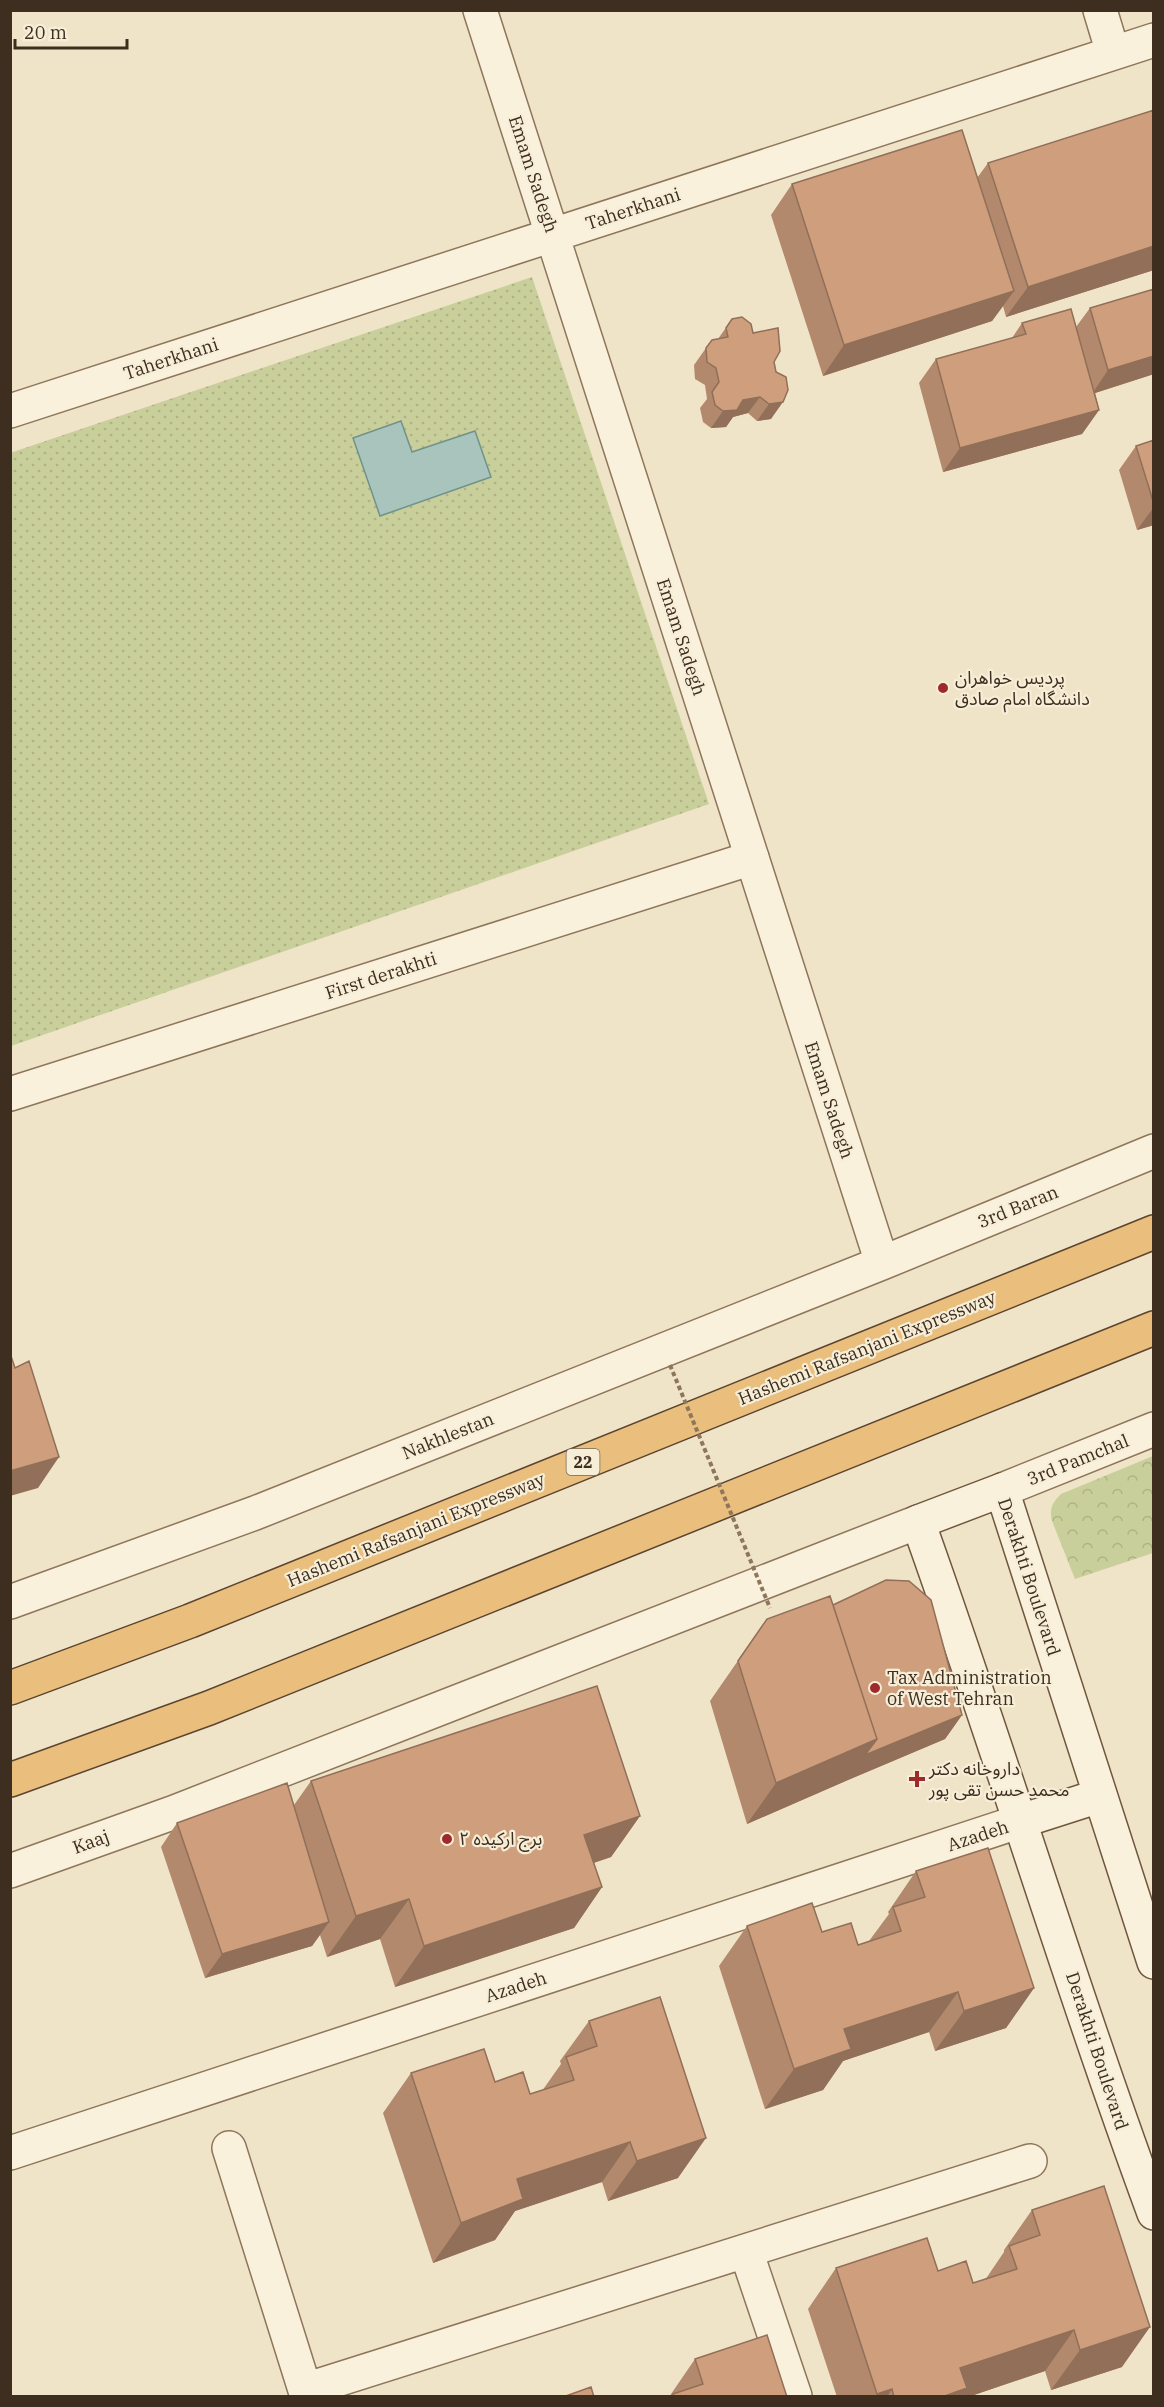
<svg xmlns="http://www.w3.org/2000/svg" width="1164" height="2407" font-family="'IBM Plex Serif','Noto Sans Arabic',serif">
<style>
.park{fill:url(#park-crowns)}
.garden{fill:url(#garden-dots)}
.water{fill:#a9c4bc;stroke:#6f938a;stroke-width:1.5}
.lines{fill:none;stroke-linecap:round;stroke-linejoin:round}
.minor-casing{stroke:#8d765c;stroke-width:36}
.tertiary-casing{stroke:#8d765c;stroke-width:36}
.secondary-casing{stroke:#6f573f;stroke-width:36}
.trunk-casing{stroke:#5b4430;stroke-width:36}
.minor{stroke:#faf1dc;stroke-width:33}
.tertiary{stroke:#faf1dc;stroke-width:33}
.secondary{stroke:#faf1dc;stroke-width:33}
.trunk{stroke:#eabe7c;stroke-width:33}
.path-bridge{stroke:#8d765c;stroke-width:4;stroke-dasharray:4.5 3;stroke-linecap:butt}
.wall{fill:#b2896c}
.shaded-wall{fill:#916f58}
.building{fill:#cf9f7d;stroke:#916f58;stroke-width:1.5}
.poi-dot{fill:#9e2a2b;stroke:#f7eed8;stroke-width:2}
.labels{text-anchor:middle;stroke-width:4.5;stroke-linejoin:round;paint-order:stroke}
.shield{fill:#f7eed8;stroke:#756857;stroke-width:1.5}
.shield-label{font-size:16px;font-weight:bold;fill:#3d2e20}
.street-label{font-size:18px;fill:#3d2e20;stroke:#f7eed8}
.poi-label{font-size:18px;fill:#3d2e20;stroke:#f7eed8;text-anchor:start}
</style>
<defs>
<pattern id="park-crowns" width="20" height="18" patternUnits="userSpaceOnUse" patternTransform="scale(1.5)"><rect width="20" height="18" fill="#c9cf9b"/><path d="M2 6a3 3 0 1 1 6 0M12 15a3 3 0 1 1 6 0" fill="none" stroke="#aeb285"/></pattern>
<pattern id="garden-dots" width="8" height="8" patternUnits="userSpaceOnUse" patternTransform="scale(1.5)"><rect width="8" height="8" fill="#c9cf9b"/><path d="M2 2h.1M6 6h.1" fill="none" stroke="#aeb285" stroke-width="1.8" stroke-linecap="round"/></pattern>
</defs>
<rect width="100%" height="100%" fill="#f0e4c8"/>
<path class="park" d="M1153 1456V1553L1075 1579 1052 1521C1049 1509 1052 1503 1061 1494Z"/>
<path class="garden" d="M532 277 709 804 11 1046 10 453Z"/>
<path class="water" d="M401 421 412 452 475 431 491 477 380 516 353 438Z"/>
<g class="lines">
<defs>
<path id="minor" d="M10 1094 752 858
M1002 1490 1154 1429
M10 1871 172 1813 918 1522
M229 2148 305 2390
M10 2153 1021 1821
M746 2251 795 2396
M307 2396 305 2390 1030 2161"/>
<path id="tertiary" d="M480 10 882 1263
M1100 10 1113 53
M10 411 1154 40
M10 1602 255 1513 882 1263 1154 1151"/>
<path id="secondary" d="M1021 1821 1099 1796
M1154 1962 1002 1490 918 1522C1000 1751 1070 1985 1154 2213"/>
<path id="trunk" d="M10 1688 190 1621 1154 1232
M10 1780 209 1708 1154 1328"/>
</defs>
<use href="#minor" class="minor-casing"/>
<use href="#tertiary" class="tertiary-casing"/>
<use href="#secondary" class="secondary-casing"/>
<use href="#trunk" class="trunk-casing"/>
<use href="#minor" class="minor"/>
<use href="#tertiary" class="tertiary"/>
<use href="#secondary" class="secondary"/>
<use href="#trunk" class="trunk"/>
<path class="path-bridge" d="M670 1365 770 1608"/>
</g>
<path class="wall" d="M1154 110V270L1006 317 1003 306 992 321 823 376 771 215 792 184 977 178 988 163Z
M1154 289V374L1095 393 1099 410 1082 434 943 472 919 383 936 359 1012 338 1022 323 1076 327 1090 308Z
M732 319 753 333 774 362 771 419 757 421 748 413 733 417 726 427 711 428 703 422 700 408 707 399 705 385 695 379 694 365 706 348 718 339Z
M1154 440V525L1137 530 1119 470 1136 446Z
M833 1605 962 1715 945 1739 848 1780 747 1824 710 1701 767 1619Z
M311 1781 640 1816 611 1857 594 1863 602 1887 574 1928 395 1987 380 1939 327 1957 320 1935 312 1946 205 1978 161 1847 177 1823 294 1805Z
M916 1871 1034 1988 1006 2028 935 2051 929 2032 843 2061 823 2090 765 2109 719 1966 747 1926 822 1932 858 1945 869 1941 889 1914 888 1912Z
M589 2021 678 2178 608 2201 602 2182 515 2211 495 2240 433 2263 383 2113 411 2073 530 2094 542 2091 561 2064 560 2061Z
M1032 2210 1122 2367 1051 2390 1045 2371 968 2397H837L808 2309 836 2268 938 2271 973 2283 985 2280 1004 2252V2250Z
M695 2359 787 2397H669Z"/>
<path class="shaded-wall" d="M1154 246V270L1006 317 1028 287Z
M1014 291 992 321 823 376 844 345Z
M1154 356V374L1092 394 1108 370Z
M760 397 748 413 733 417 726 427 711 428 723 411 743 400Z
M783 402 771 419 757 421 769 404Z
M1099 410 1082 434 943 472 960 448Z
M1154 507V525L1137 530Z
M59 1457 38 1488 10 1496V1471Z
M962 1715 945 1739 848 1780 747 1824 776 1783 877 1739Z
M640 1816 611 1857 556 1875 584 1835Z
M602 1887 574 1928 395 1987 424 1946Z
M409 1899 380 1939 327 1957 356 1916Z
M329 1922 312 1946 205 1978 222 1954Z
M1034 1988 1006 2028 935 2051 964 2011Z
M958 1992 929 2032 843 2061 823 2090 765 2109 794 2069 844 2029Z
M706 2138 678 2178 608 2201 637 2161Z
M630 2142 602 2182 515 2211 495 2240 433 2263 461 2223 517 2179Z
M1150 2327 1122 2367 1051 2390 1080 2350Z
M1074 2330 1045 2371 968 2397H940L960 2368Z
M892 2389 887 2397H876L877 2394Z"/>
<path class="building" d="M1154 110V246L1028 287 988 163Z
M962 130 1014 291 844 345 792 184Z
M1154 289V356L1108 370 1090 308Z
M1071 309 1099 410 960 448 936 359 1026 334 1022 323Z
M742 317 751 324 753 333 778 328 780 351 774 362 776 372 786 377 788 390 783 402 769 404 760 397 743 400 737 410 723 411 715 405 712 392 719 382 716 368 707 362 706 348 712 340 728 337 726 328 732 319Z
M1154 440V504L1136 446Z
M10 1353 15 1368 29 1361 59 1457 10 1471Z
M886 1580 909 1581 931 1600 962 1715 865 1755 877 1739 833 1605Z
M830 1596 877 1739 776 1783 738 1661 767 1619Z
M597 1686 640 1816 584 1835 602 1887 424 1946 409 1899 356 1916 311 1781Z
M287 1783 329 1922 222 1954 177 1823Z
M988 1848 1034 1988 964 2011 958 1992 844 2029 851 2049 794 2069 747 1926 812 1903 822 1932 851 1923 858 1945 901 1931 893 1907 925 1897 916 1871Z
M660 1997 706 2138 637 2161 630 2142 517 2179 523 2199 461 2223 411 2073 484 2049 495 2082 523 2072 530 2094 574 2080 566 2057 597 2046 589 2021Z
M1104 2186 1150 2327 1080 2350 1074 2330 960 2368 967 2388 942 2397H894L892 2389 877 2394 836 2268 927 2238 938 2271 966 2261 973 2283 1017 2269 1009 2246 1040 2235 1032 2210Z
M767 2335 787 2397H673V2394L703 2384 695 2359Z
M591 2387 594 2397H563Z"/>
<g class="poi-dot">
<circle cx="943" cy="688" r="6"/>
<circle cx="875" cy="1688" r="6"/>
<path d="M914 1770h6v6h6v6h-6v6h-6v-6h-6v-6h6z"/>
<circle cx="447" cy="1839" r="6"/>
</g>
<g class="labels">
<rect class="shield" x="566.5" y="1449" width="33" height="26" rx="4.5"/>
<g class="shield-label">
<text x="583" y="1468">22</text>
</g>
<g class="street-label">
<text transform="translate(533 174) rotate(72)" y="6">Emam Sadegh</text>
<text transform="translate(633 209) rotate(-18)" y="6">Taherkhani</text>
<text transform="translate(171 359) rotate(-18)" y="6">Taherkhani</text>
<text transform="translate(681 637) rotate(72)" y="6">Emam Sadegh</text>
<text transform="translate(381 976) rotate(-18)" y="6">First derakhti</text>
<text transform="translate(829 1100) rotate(72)" y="6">Emam Sadegh</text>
<text transform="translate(1018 1207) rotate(-22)" y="6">3rd Baran</text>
<text transform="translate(867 1348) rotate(-22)" y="6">Hashemi Rafsanjani Expressway</text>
<text transform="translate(448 1436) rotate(-22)" y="6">Nakhlestan</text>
<text transform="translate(1078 1460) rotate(-22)" y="6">3rd Pamchal</text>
<text transform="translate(416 1530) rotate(-22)" y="6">Hashemi Rafsanjani Expressway</text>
<text transform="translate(1029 1577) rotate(72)" y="6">Derakhti Boulevard</text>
<text transform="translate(978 1836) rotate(-18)" y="6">Azadeh</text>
<text transform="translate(91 1842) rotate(-20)" y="6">Kaaj</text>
<text transform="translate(516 1987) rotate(-18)" y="6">Azadeh</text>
<text transform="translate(1097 2051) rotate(72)" y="6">Derakhti Boulevard</text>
</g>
<g class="poi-label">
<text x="955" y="684">پردیس خواهران<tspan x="955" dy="21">دانشگاه امام صادق</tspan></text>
<text x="887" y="1684">Tax Administration<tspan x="887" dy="21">of West Tehran</tspan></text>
<text x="929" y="1775">داروخانه دکتر<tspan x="929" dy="21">محمد حسن تقی پور</tspan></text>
<text x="459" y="1845">برج ارکیده ۲</text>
</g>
</g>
<rect width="1164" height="2407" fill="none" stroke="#3d2e20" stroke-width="24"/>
<path d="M15 39v9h112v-9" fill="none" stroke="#3d2e20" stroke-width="3"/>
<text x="24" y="39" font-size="18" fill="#3d2e20" stroke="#f7eed8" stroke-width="4.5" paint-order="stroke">20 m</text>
</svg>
